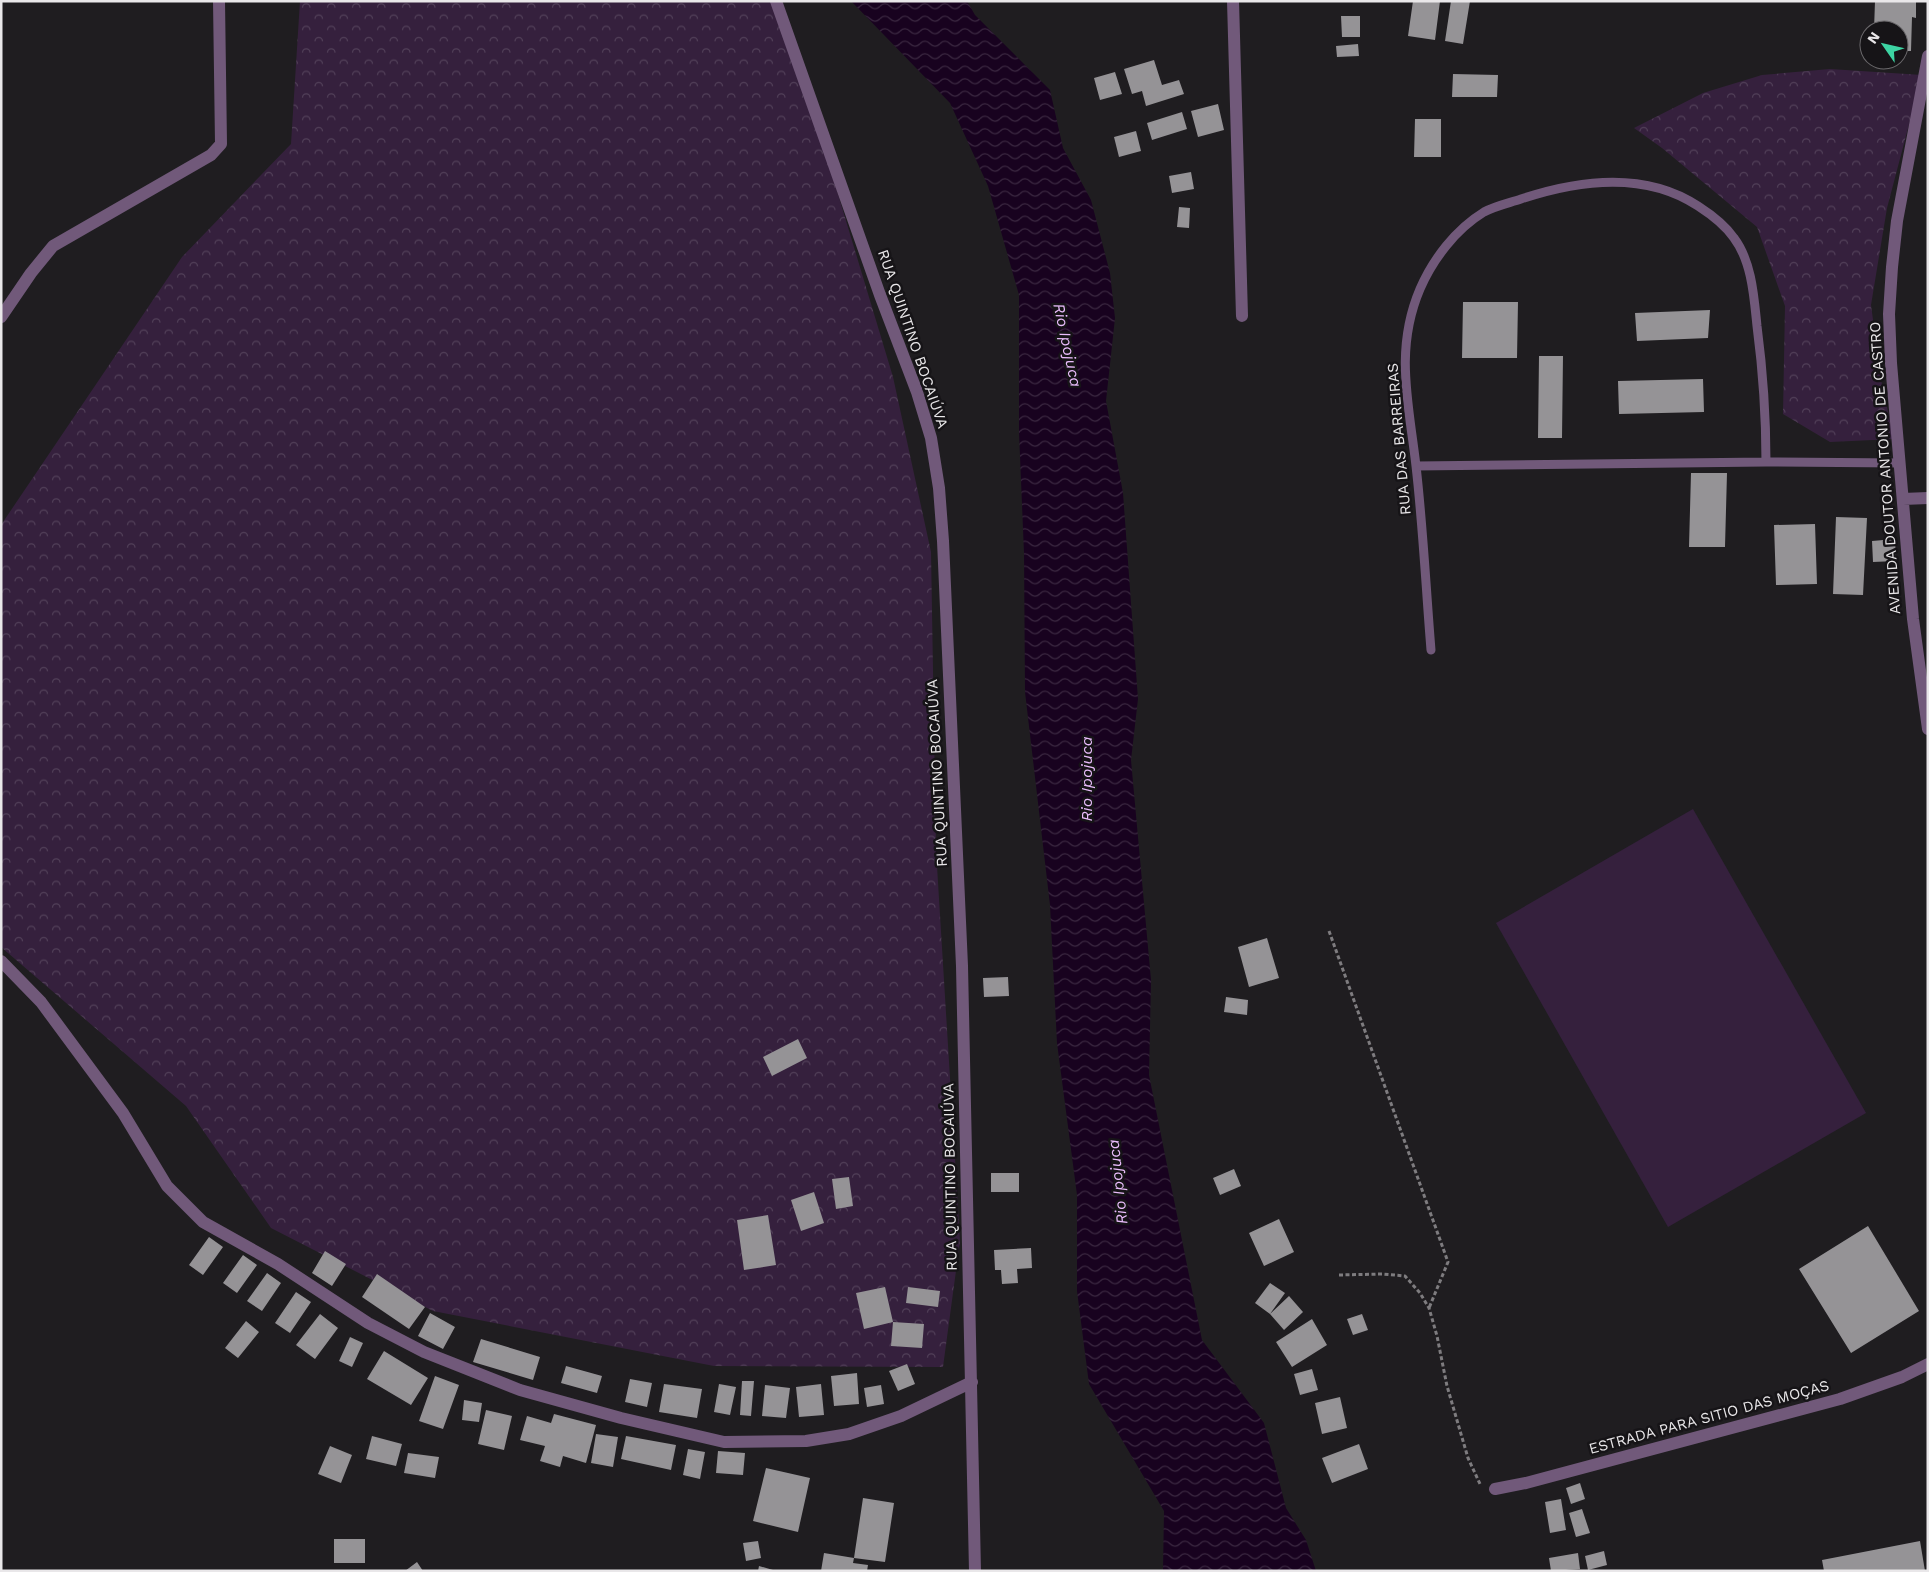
<svg xmlns="http://www.w3.org/2000/svg" width="1929" height="1572" font-family="'Work Sans',sans-serif">
<style>
.forest{fill:url(#forest-crowns)}
.park{fill:#35203d}
.water{fill:url(#water-waves)}
.building{fill:#959396}
.lines{fill:none;stroke-linecap:round;stroke-linejoin:round}
.path{stroke:#7e7c7f;stroke-width:3;stroke-dasharray:4 2.5;stroke-linecap:butt}
.lane{stroke:#71597a;stroke-width:9}
.street{stroke:#71597a;stroke-width:12}
.labels{text-anchor:middle;stroke-width:5;stroke-linejoin:round;paint-order:stroke}
.street-label{font-size:15px;fill:#e9e7e9;stroke:#161417}
.water-label{font-size:16px;font-style:italic;fill:#e9bcfb;stroke:#161417}
</style>
<defs>
<pattern id="forest-crowns" width="20" height="18" patternUnits="userSpaceOnUse" patternTransform="scale(1.25)"><rect width="20" height="18" fill="#35203d"/><path d="M2 6a3 3 0 1 1 6 0M12 15a3 3 0 1 1 6 0" fill="none" stroke="#524059"/></pattern>
<pattern id="water-waves" width="16" height="10" patternUnits="userSpaceOnUse" patternTransform="scale(1.25)"><rect width="16" height="10" fill="#18021f"/><path d="M0 5q4-4 8 0t8 0" fill="none" stroke="#3a2740"/></pattern>
</defs>
<rect width="100%" height="100%" fill="#1f1d20"/>
<path class="forest" d="M300 1H777L782 8 893 377 931 552 936 850 960 1241 943 1367 714 1366 433 1311 271 1228 186 1106 1 947V525L182 257 291 144Z
M1830 69 1922 75 1887 208 1871 305 1881 380 1894 439 1830 442 1783 414 1785 306 1757 227 1662 148 1634 128 1703 93 1762 75Z"/>
<path class="park" d="M1693 809 1866 1113 1668 1227 1496 923Z"/>
<path class="water" d="M851 1H967L975 15 1050 90 1063 148 1091 200 1110 273 1115 318 1106 401 1123 493 1138 699 1131 760 1151 980 1149 1075 1202 1340 1264 1423 1286 1508 1306 1540 1316 1571H1163L1164 1511 1089 1384 1077 1291V1195L1057 1043 1050 905 1025 692 1024 553 1019 432V295L988 186 950 103Z"/>
<path class="building" d="M1413 1H1440L1435 40 1408 36Z
M1451 1H1470L1463 44 1445 41Z
M1875 1H1916V18L1912 17 1911 51H1899V30H1874Z
M1341 16H1360V37H1342Z
M1358 44 1359 56 1337 57 1336 46Z
M1154 60 1162 85 1179 80 1184 94 1146 106 1142 91 1132 94 1124 69Z
M1115 72 1122 94 1100 100 1094 78Z
M1453 74 1498 75 1497 97H1452Z
M1218 104 1224 130 1198 137 1191 111Z
M1182 112 1187 129 1152 140 1147 123Z
M1415 119H1441V157H1414Z
M1136 131 1141 151 1119 157 1114 137Z
M1191 172 1194 189 1172 193 1169 176Z
M1179 207 1190 208 1189 228 1177 227Z
M1463 302H1518L1517 358H1462Z
M1710 310 1708 338 1637 341 1635 313Z
M1539 356H1563L1562 438H1538Z
M1703 379 1704 412 1619 414 1618 381Z
M1691 473H1727L1725 547H1689Z
M1836 517 1867 518 1863 595 1833 594Z
M1815 524 1817 584 1776 585 1774 525Z
M1895 539 1896 561 1873 562 1872 541Z
M1267 938 1279 978 1249 987 1238 947Z
M1008 977 1009 996 984 997 983 978Z
M1226 997 1248 1000 1247 1015 1224 1012Z
M798 1039 807 1058 772 1076 763 1057Z
M1234 1169 1241 1186 1220 1195 1213 1178Z
M991 1173H1019V1192H991Z
M849 1177 853 1206 836 1209 832 1179Z
M814 1192 824 1223 801 1231 791 1200Z
M768 1215 776 1265 744 1270 737 1220Z
M1279 1219 1294 1252 1264 1266 1249 1233Z
M1868 1226 1919 1311 1851 1353 1799 1269Z
M209 1237 223 1247 203 1275 189 1265Z
M1031 1248 1032 1268 1017 1269 1018 1283 1002 1284 1001 1270H995L994 1250Z
M325 1251 346 1264 332 1286 312 1273Z
M243 1255 257 1265 237 1293 223 1283Z
M267 1273 281 1283 262 1311 247 1301Z
M377 1274 425 1307 409 1329 362 1297Z
M1270 1283 1285 1293 1270 1314 1255 1303Z
M885 1287 893 1322 864 1329 856 1293Z
M908 1287 940 1291 938 1307 906 1303Z
M296 1292 311 1302 290 1333 275 1323Z
M1289 1296 1303 1312 1284 1330 1270 1314Z
M430 1313 455 1327 443 1349 418 1336Z
M320 1314 338 1328 315 1359 296 1345Z
M1362 1314 1368 1330 1353 1335 1347 1319Z
M1312 1319 1327 1345 1292 1367 1276 1342Z
M246 1321 259 1332 238 1358 225 1348Z
M893 1322 924 1324 922 1348 891 1346Z
M350 1337 363 1343 352 1367 339 1361Z
M481 1339 540 1357 533 1380 473 1362Z
M384 1351 428 1378 411 1405 367 1379Z
M907 1364 915 1384 898 1391 889 1371Z
M566 1366 602 1376 597 1393 561 1383Z
M1312 1369 1318 1390 1300 1395 1294 1374Z
M857 1373 859 1404 834 1406 831 1376Z
M435 1376 459 1385 443 1429 419 1421Z
M630 1379 652 1383 647 1407 625 1402Z
M742 1381H754L751 1416 740 1415Z
M664 1384 702 1389 697 1418 659 1412Z
M719 1384 736 1387 730 1415 714 1412Z
M821 1384 824 1415 799 1417 796 1387Z
M765 1385 790 1388 786 1418 762 1416Z
M881 1385 884 1404 867 1407 864 1388Z
M1340 1397 1347 1428 1322 1434 1315 1403Z
M464 1400 482 1403 479 1422 462 1420Z
M486 1410 512 1416 504 1450 478 1444Z
M554 1414 596 1425 586 1463 563 1456 560 1467 540 1461 545 1446 520 1440 527 1416 551 1423Z
M596 1434 618 1437 613 1467 591 1463Z
M372 1436 402 1444 396 1466 366 1459Z
M626 1436 676 1445 671 1470 621 1459Z
M1359 1444 1368 1469 1332 1483 1322 1458Z
M330 1446 352 1455 341 1483 318 1474Z
M688 1449 705 1452 700 1479 683 1475Z
M718 1451 745 1453 743 1475 716 1473Z
M408 1453 439 1457 435 1478 404 1473Z
M766 1468 810 1478 798 1532 753 1521Z
M1580 1483 1585 1499 1571 1504 1566 1488Z
M863 1498 894 1503 885 1562 854 1558Z
M1561 1499 1566 1530 1550 1533 1545 1502Z
M1582 1509 1590 1533 1576 1537 1569 1513Z
M334 1539H365V1563H334Z
M758 1541 761 1558 746 1561 743 1543Z
M1920 1541 1925 1571H1824L1822 1560Z
M1604 1551 1607 1565 1588 1570 1585 1556Z
M824 1553 854 1558 853 1563 868 1565 867 1571H821Z
M1578 1553 1580 1569 1551 1571 1549 1558Z
M417 1562 423 1571H405Z
M759 1566 773 1570V1571H758Z"/>
<g class="lines">
<path class="path" d="M1329 931 1448 1262 1429 1308
M1339 1275 1383 1274 1405 1276 1420 1293 1429 1308 1437 1336 1447 1386 1468 1458 1480 1484"/>
<path class="lane" d="M1416 466 1766 462 1900 463
M1431 650C1426 589 1423 527 1416 466 1409 404 1394 350 1420 289 1433 259 1456 229 1484 212 1495 206 1509 203 1521 199 1578 180 1645 171 1698 206 1712 215 1725 225 1734 238 1752 262 1754 297 1757 326 1763 372 1766 416 1766 462"/>
<path class="street" d="M776 1 880 295 917 392 931 438 939 488 943 541 962 966 975 1571
M1233 1 1242 316
M1928 56 1897 221 1892 267 1889 314 1891 363 1913 619 1928 729
M1 317 31 273 53 246 211 155 221 144 219 1
M1903 499 1928 498
M1 961 41 1002 123 1113 167 1186 203 1222 278 1264 368 1323 424 1352 520 1390 621 1418 724 1442 806 1441 849 1434 901 1416 972 1382
M1495 1489 1526 1483 1840 1399 1902 1377 1928 1364"/>
</g>
<g class="labels">
<g class="street-label">
<text transform="translate(913 339) rotate(71)" y="5">RUA QUINTINO BOCAIÚVA</text>
<text transform="translate(1399 439) rotate(-95)" y="5">RUA DAS BARREIRAS</text>
<text transform="translate(1885 468) rotate(-94)" y="5">AVENIDA DOUTOR ANTONIO DE CASTRO</text>
<text transform="translate(937 773) rotate(-93)" y="5">RUA QUINTINO BOCAIÚVA</text>
<text transform="translate(950 1177) rotate(-91)" y="5">RUA QUINTINO BOCAIÚVA</text>
<text transform="translate(1709 1417) rotate(-15)" y="5">ESTRADA PARA SITIO DAS MOÇAS</text>
</g>
<g class="water-label">
<text transform="translate(1068 345) rotate(78)" y="6">Rio Ipojuca</text>
<text transform="translate(1086 779) rotate(-90)" y="6">Rio Ipojuca</text>
<text transform="translate(1117 1182) rotate(-96)" y="6">Rio Ipojuca</text>
</g>
</g>
<rect width="1929" height="1572" fill="none" stroke="#e9e7e9" stroke-width="5"/>
<g transform="translate(1884 45) rotate(304)"><circle r="24" fill="#161417" stroke="#6a686b"/>
<path d="M0-4L9 19L0 12L-9 19Z" fill="#3dd4a3"/>
<text y="-8" font-size="14" font-weight="bold" text-anchor="middle" fill="#e9e7e9">N</text>
</g>
</svg>
